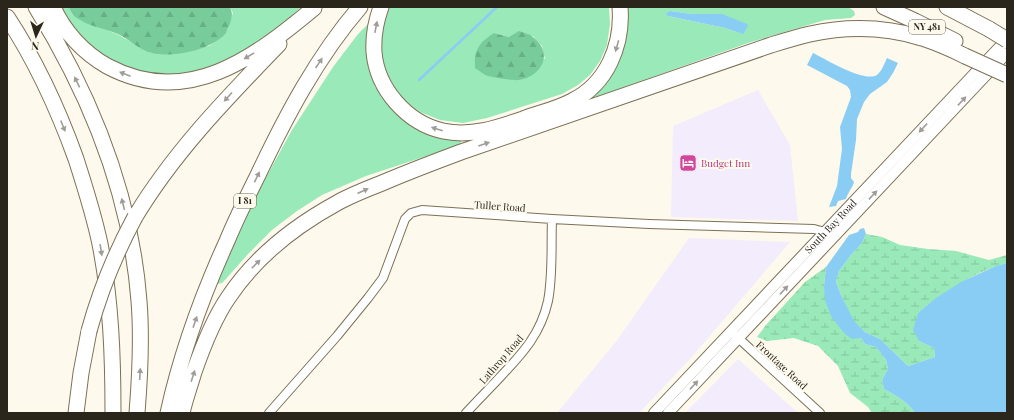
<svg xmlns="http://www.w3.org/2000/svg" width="1014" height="420" font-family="'Playfair Display',serif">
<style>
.commercial{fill:#f3ecfd}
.green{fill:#9ae9b9;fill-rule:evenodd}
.forest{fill:url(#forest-firs)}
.wetland{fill:url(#wetland-marsh)}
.water{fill:#89cdf4}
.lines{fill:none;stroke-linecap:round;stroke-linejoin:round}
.stream{stroke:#89cdf4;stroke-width:2.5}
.minor-casing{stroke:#7c7156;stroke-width:10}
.tertiary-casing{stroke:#7c7156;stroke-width:12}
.motorway-casing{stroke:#7c7156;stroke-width:17}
.minor{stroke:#fff;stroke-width:8}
.tertiary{stroke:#fff;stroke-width:10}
.motorway{stroke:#fff;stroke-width:15}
.motorway-bridge-casing{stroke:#7c7156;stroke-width:17;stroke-linecap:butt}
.motorway-bridge{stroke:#fff;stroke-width:15}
.oneway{fill:#a09d98}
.labels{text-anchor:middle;stroke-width:4;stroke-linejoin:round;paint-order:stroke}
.shield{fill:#fef9ed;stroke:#6a655a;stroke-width:1}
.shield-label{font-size:9px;font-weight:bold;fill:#2b261b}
.hotel-label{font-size:10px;fill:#b23c85;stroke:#fef9ed;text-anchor:start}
.street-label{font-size:10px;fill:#2b261b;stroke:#fef9ed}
</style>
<defs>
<pattern id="forest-firs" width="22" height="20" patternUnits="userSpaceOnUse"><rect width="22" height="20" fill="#77cc9a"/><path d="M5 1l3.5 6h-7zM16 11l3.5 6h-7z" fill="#67af84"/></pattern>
<pattern id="wetland-marsh" width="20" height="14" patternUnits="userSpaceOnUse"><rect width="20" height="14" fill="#9ae9b9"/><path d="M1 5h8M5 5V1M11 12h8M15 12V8" fill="none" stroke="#85c89e"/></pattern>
</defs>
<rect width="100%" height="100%" fill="#fef9ed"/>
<path class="commercial" d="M758 90 790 145 798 221 671 217 673 126Z
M689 238 790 242 691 358 639 413H557L615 343Z
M738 359 798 413H685Z"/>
<path class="green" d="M59 7H69L72 14 80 20 117 34 143 49 152 53 209 46 219 39 226 32 233 13 230 7H301L272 34 233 58 194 73 167 76 140 73 109 60 80 39Z
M386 7H609L610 24 607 45 600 61 590 75 578 85 562 94 487 118 463 123 440 120 420 112 407 103 394 89 383 66 379 53ZM494 33 509 37 533 36 542 46 545 59Z
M624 7H848L854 11 855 15 851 18 825 20 748 43 585 101 591 92ZM670 11 692 14 743 34 725 28 668 16Z
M373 19 371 70 375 87 389 106 458 140 461 141V143L457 146 366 176 322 195 297 211 272 230 249 253 224 281 222 283 218 284 217 282 247 212 292 130 333 67 358 34Z"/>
<path class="forest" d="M69 7H230C233 14 232 17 230 24 228 27 227 30 226 33 212 50 173 58 152 53 139 50 129 39 118 34 106 29 92 27 80 20 74 17 71 13 69 7Z
M519 31C524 33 530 34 533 37 554 53 542 76 519 80 514 81 489 77 485 75 482 73 478 70 475 68 474 49 479 43 494 33L509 37Z"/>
<path class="wetland" d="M866 234 882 237 900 245 928 249 956 251 989 260 1007 255V263C974 272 945 291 918 313L919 341 934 348 935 357 908 366 880 339 865 332 853 321 841 295 836 282 839 271 851 255 862 243Z
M826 267 824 286 865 344 876 347 886 360 888 369 882 380 884 389C895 395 908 402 915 413H872L868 407 850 393 838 366 818 346 794 338 767 341 757 337 766 325 805 282Z"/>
<path class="water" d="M670 11 692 14H722L747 24 748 26 743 34 725 28 668 16 666 14Z
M813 53C825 59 865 83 877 75 882 71 884 64 887 58L898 63 893 73 887 82 870 94 864 102 857 119 856 140 851 174V178L854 182C852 189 848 192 846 199L838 201 836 206 829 207 837 186 842 149 840 127 851 97 850 90 847 86 807 65Z
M864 228 866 234 862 243 851 255 839 271 836 282 841 295 854 321 865 332 880 339 908 366 935 357 934 348 919 341 913 330 918 313 936 298 961 282 996 266 1007 263V413H915C908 402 895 395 884 389L882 380 888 369 886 360 876 347 865 344 861 338 852 339 845 334 832 318 825 301 824 286 826 267 849 235 858 232 860 229Z"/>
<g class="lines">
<path class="stream" d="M419 80 497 7"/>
<defs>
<path id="minor" d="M735 335 820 413
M269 413 337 336 368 298 383 278 405 219 411 213 422 210 552 219 649 224 814 229 825 232 829 235
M466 413C478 400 490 388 502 375 523 353 541 333 548 301 553 275 551 246 552 219"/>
<g id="tertiary">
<path id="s1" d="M654 413 1007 39"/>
<path d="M668 413 1007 53"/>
</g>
<path id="motorway" d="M36 7C91 96 131 196 139 301 142 338 140 376 137 413
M53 7C64 32 84 53 107 66 187 109 254 58 314 8
M381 7C376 21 373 36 374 52 377 89 407 123 443 131 471 137 497 128 523 119 539 113 557 109 572 101 607 84 623 45 620 7
M884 7 915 21 955 41
M947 7 989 29
M7 17C36 61 58 109 76 159 85 187 94 215 100 244 111 300 113 356 113 413
M135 217C174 152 227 98 279 44
M76 413 81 373 89 331
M168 413C181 354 202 296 227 241 236 219 247 197 258 175 286 116 317 57 360 7
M182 413C185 399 190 386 194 372 203 346 213 320 228 298 255 257 295 226 337 203 351 195 367 189 382 183 408 172 434 162 461 152L771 45C784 41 797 37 810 34 847 26 886 27 922 38 937 43 951 49 965 56"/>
</defs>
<use href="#minor" class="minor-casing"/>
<use href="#tertiary" class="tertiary-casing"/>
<use href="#motorway" class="motorway-casing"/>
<use href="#minor" class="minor"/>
<use href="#tertiary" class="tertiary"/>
<use href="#motorway" class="motorway"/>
<defs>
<path id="motorway-bridge" d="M989 29 1007 40
M965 56 1007 75
M89 331C100 291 115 254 135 217"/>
</defs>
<use href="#motorway-bridge" class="motorway-bridge-casing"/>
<use href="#motorway-bridge" class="motorway-bridge"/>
</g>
<defs><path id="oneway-solid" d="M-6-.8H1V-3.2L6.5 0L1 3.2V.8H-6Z"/></defs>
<g class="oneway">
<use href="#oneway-solid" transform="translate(376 27) rotate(-79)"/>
<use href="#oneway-solid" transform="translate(617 46) rotate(106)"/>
<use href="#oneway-solid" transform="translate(249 56) rotate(149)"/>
<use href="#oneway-solid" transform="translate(319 63) rotate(-56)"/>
<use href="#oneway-solid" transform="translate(125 74) rotate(-159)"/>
<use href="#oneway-solid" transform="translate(77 82) rotate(-116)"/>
<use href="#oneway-solid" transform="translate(228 97) rotate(132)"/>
<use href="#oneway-solid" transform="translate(962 101) rotate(-47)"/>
<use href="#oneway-solid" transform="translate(63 126) rotate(68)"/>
<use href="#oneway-solid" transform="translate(923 128) rotate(133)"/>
<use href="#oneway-solid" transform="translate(437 129) rotate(-163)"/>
<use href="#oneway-solid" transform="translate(484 144) rotate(-19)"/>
<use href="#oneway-solid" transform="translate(257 177) rotate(-64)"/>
<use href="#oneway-solid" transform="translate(363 191) rotate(-24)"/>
<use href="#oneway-solid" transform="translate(873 195) rotate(-47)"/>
<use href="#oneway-solid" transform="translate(123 204) rotate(-104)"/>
<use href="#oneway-solid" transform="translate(101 250) rotate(81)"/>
<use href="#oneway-solid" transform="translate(256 264) rotate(-45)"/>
<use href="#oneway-solid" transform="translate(784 290) rotate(-47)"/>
<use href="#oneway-solid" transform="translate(195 322) rotate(-71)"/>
<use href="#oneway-solid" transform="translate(140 374) rotate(-87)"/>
<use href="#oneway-solid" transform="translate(193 376) rotate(-72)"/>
<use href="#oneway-solid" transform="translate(694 385) rotate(-47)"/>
</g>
<defs>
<symbol id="hotel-square" viewBox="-11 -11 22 22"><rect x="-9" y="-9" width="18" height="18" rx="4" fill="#d1479c" stroke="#fef9ed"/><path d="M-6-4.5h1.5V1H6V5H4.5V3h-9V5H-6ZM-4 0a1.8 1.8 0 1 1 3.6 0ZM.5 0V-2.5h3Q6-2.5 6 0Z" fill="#fff"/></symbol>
</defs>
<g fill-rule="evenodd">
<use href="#hotel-square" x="678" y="153" width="20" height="20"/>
</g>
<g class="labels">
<g class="shield">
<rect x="909" y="20" width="36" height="14" rx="3"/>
<rect x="234" y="194" width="22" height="14" rx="3"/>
</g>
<g class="shield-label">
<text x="927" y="30">NY 481</text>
<text x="245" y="204">I 81</text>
</g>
<g class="hotel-label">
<text x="701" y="167">Budget Inn</text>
</g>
<g class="street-label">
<text transform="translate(500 206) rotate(4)" y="4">Tuller Road</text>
<text dy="4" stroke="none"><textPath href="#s1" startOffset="257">South Bay Road</textPath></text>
<text transform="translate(501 359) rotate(-49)" y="4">Lathrop Road</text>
<text transform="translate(782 365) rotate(43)" y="4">Frontage Road</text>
</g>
</g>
<rect width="1014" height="420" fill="none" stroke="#2b261b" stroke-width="16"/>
<g transform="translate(36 36) rotate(184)" stroke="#fef9ed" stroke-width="3" paint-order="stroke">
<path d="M0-3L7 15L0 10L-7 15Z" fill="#2b261b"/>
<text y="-6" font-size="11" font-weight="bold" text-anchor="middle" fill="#2b261b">N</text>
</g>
</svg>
